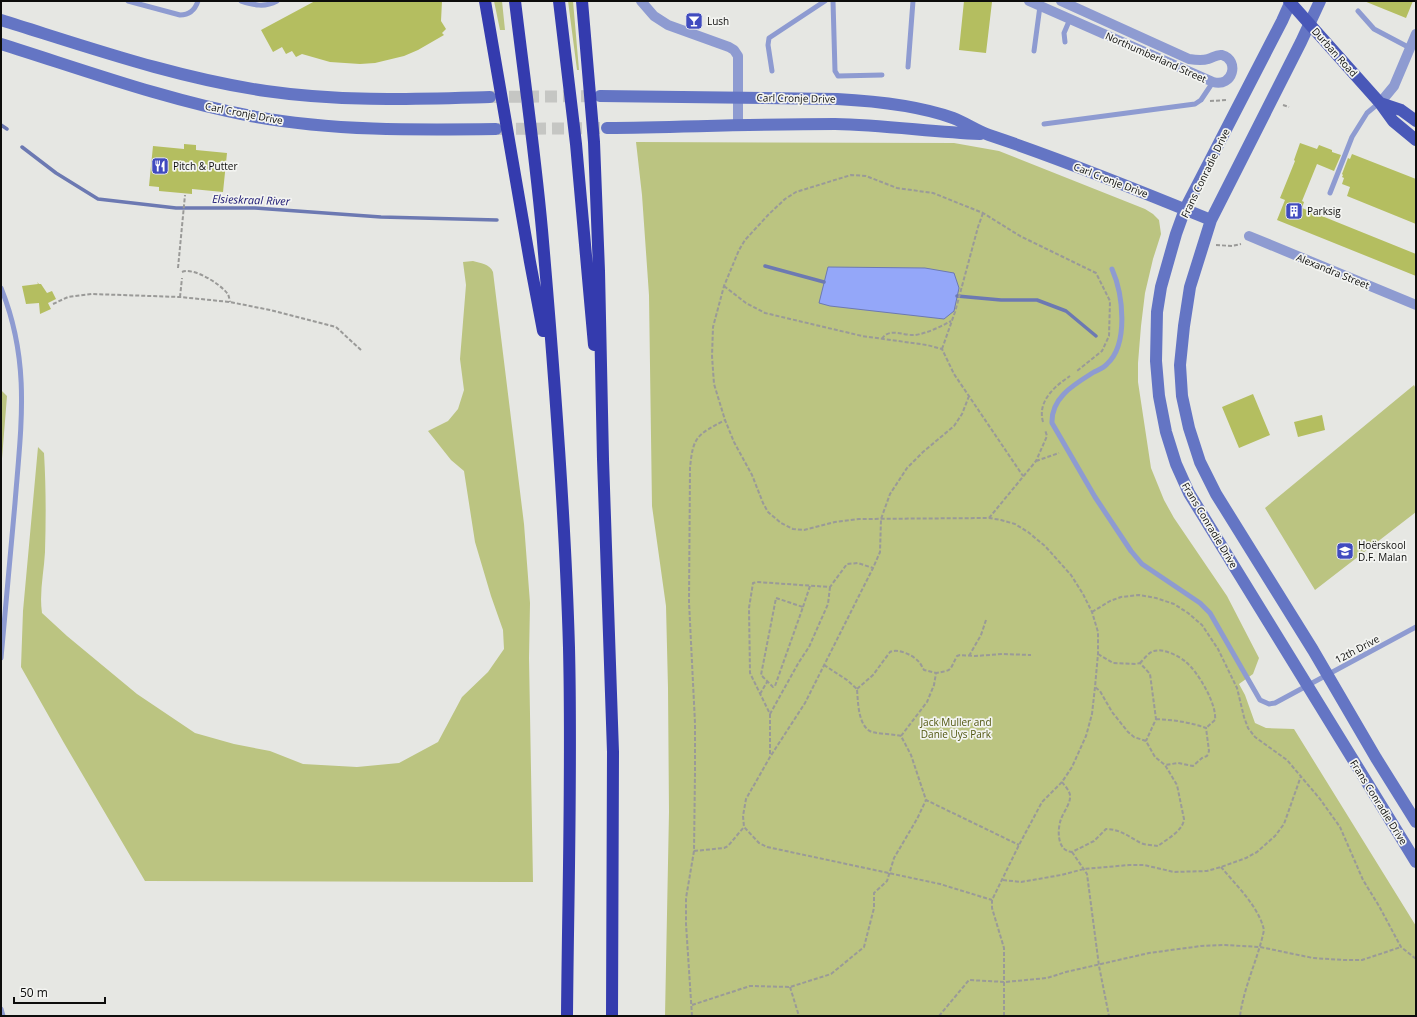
<svg xmlns="http://www.w3.org/2000/svg" width="1417" height="1017" font-family="'Open Sans',sans-serif">
<style>
.green{fill:#bbc481}
.water{fill:#94a7f9;stroke:#6c79b2}
.lines{fill:none;stroke-linecap:round;stroke-linejoin:round}
.stream{stroke:#6c79b2;stroke-width:3.5}
.building{fill:#b4be60}
.secondary-tunnel{stroke:#c5c6c3;stroke-width:12;stroke-dasharray:12 6;stroke-linecap:butt}
.path{stroke:#9a9a98;stroke-width:2;stroke-dasharray:4 2;stroke-linecap:butt}
.lane{stroke:#8e9bd1;stroke-width:5}
.street{stroke:#8e9bd1;stroke-width:10}
.secondary{stroke:#6475c4;stroke-width:12}
.primary{stroke:#4958b8;stroke-width:12}
.highway{stroke:#343bae;stroke-width:12}
.labels{text-anchor:middle;stroke-width:3.5;stroke-linejoin:round;paint-order:stroke}
.poi-label{font-size:10px;fill:#0d0d0c;stroke:#f3f4f1;text-anchor:start}
.street-label{font-size:10px;fill:#0d0d0c;stroke:#f3f4f1}
.park-label{font-size:10px;fill:#50560f;stroke:#f3f4f1}
.water-label{font-size:11px;font-style:italic;fill:#181471;stroke:#f3f4f1}
</style>
<rect width="100%" height="100%" fill="#e6e7e3"/>
<path class="green" d="M494 1H502L505 30H500Z
M568 1H573L579 70H577Z
M636 142 954 143 999 151 1145 209 1153 214 1159 220 1161 234 1153 259 1145 293 1141 326 1138 363V382L1151 468 1164 500 1174 518 1227 596 1259 658 1253 674 1239 684 1245 695 1255 723 1266 728 1294 729 1416 926V1016H665L669 812 668 688 666 606 652 506 649 295 642 195Z
M473 261C480 263 490 264 493 272L524 524 530 603 529 658 533 882 145 881 64 743 21 667 23 611 38 447 44 453C46 486 46 519 45 552 44 572 39 593 42 613L67 636 137 694 195 733 234 744 270 751 303 764 357 767 399 763 438 742 462 697 488 672 504 649 503 630 491 596 475 542 464 471 451 460 428 431 448 421 458 409 464 390 460 359 466 285 463 262Z
M1414 385 1416 389V512L1315 590 1265 508Z
M1 390 7 396 1 471Z"/>
<path class="water" d="M828 267 925 268 954 273 959 288 954 311 944 319 830 306 819 303Z"/>
<g class="lines">
<path class="stream" d="M1 125 7 129
M22 147 56 173 98 199 176 208H255L381 217 497 220
M765 266 824 282
M957 296 1001 300H1037L1066 311 1096 336"/>
</g>
<path class="building" d="M315 1H442L441 21 446 29 442 33 444 35 418 50 404 56 375 63 360 64 330 62 302 54 296 57 292 51 286 54 282 47 273 52 261 30Z
M964 1 992 2 986 53 959 50Z
M1364 1H1413L1406 18Z
M1300 143 1317 149 1319 145 1332 150V152L1341 155 1334 171 1317 164 1302 201 1304 202 1302 208 1416 254V276L1277 220 1285 200 1280 198 1295 161 1294 160Z
M184 144 196 145V150L227 153 223 192 192 189V194L159 191V187L149 186 153 146 184 149Z
M1352 154 1416 179V224L1347 196 1350 187 1342 184 1344 178 1342 177 1343 175 1342 174 1348 158 1350 159Z
M37 282 39 284H41L47 293 52 291 56 299 48 303 51 309 40 314 39 303 26 304 22 286 38 284Z
M1253 394 1270 435 1239 448 1222 407Z
M1322 415 1325 430 1298 437 1294 422Z"/>
<g class="lines">
<path class="secondary-tunnel" d="M491 97 600 96
M498 129 607 128"/>
<path class="path" d="M1210 101 1228 100
M1283 105 1289 107
M1216 245 1232 246 1241 244
M178 268 185 195
M182 272C193 267 219 283 227 293 229 295 229 298 230 302
M724 286 746 303 765 313 862 336 927 345 942 349 954 374 1023 476
M180 297 182 278
M53 304 68 297 92 294 180 297 230 302 270 310 336 327 362 351
M882 339C889 327 904 336 915 335 928 333 940 327 951 321
M942 349 955 312 978 227 983 213
M969 396 962 414 954 426 923 452 907 468 890 494 881 519 880 552 873 568 805 703 770 757 746 799 743 816 744 827 759 843 767 847 940 884 992 900
M1043 422C1037 401 1055 386 1070 376
M1036 461 1059 453
M989 518 1036 461 1047 436 1045 430
M830 587 828 604 809 647 799 662 770 714 750 673 749 608 753 583 757 582 830 587 847 564 858 563 873 568
M776 598 803 607 775 686 773 687 761 675Z
M803 607 810 586
M1092 612 1110 601 1121 597 1139 595 1156 598 1174 604 1188 613 1202 625 1218 649 1237 688 1244 717 1248 728 1255 737 1287 760 1320 799 1340 827 1363 880 1379 906 1401 947 1416 959
M1098 654 1113 663 1136 664 1140 663 1150 674 1156 719 1146 741
M969 656 981 635 986 620
M1140 663C1144 659 1149 652 1154 651 1163 648 1179 656 1186 662 1198 672 1217 704 1215 720L1206 728
M824 665 847 680 857 689C858 702 858 727 872 732 881 734 892 734 901 736L911 755 926 800 1019 845
M857 689 873 675 890 652C898 648 913 655 919 662 921 664 922 667 924 670L936 673
M760 694 767 682
M770 714V755
M1156 719C1173 720 1190 722 1206 728L1209 751 1207 756 1202 758 1193 766 1178 763 1165 765
M901 736 927 702 934 685 936 673C953 670 949 671 957 656L960 655 975 656 1002 654 1031 655
M1062 782C1065 786 1069 790 1070 795 1071 803 1064 811 1061 819 1057 830 1057 851 1072 852L1094 841 1106 829C1119 829 1128 836 1139 842 1143 845 1152 845 1158 846 1167 839 1183 831 1184 819L1177 785 1165 765 1155 757 1146 741 1134 737 1128 732 1112 712 1100 691 1095 687
M694 851 724 848 728 846 744 827
M1072 852 1087 874 1099 966 1109 1016
M1221 867C1236 885 1259 907 1264 930 1258 959 1244 986 1240 1016
M1003 880 1021 882 1061 875 1084 869 1129 865H1144L1174 872 1207 871 1221 867 1246 858 1257 852 1275 836 1284 824 1301 776
M790 987 799 1016
M692 1005 750 986 790 987 831 974 864 947 874 908V893L887 881 894 858 917 819 926 800
M692 1016 686 924V898L694 851 695 772V723L689 602 690 468C693 436 697 435 725 420
M939 1016 969 980 1005 982 1047 978 1066 972 1149 953 1201 946 1225 945 1260 947 1313 958 1344 960H1362L1401 947
M1004 1016V948L992 908V900L1019 845 1042 802 1062 782 1072 767 1086 736 1092 714 1095 687 1098 654V632L1092 612 1083 594 1071 575 1045 546 1028 532 1015 524 1001 520 989 518 859 519 835 522 804 530 793 529 781 523 768 512 763 503 752 475 734 442 725 420 714 384 712 356 713 327 724 286 739 250 745 240 769 214 785 199 796 192 851 175 866 176 897 188 933 193 983 213 1020 236 1096 273 1110 301 1109 336 1102 351 1077 371"/>
<path class="lane" d="M128 1 180 15C190 15 195 10 198 1
M241 1C254 5 264 8 277 1
M833 1 835 71 838 76 882 75
M1358 11 1374 29 1410 48
M1065 42 1064 33 1070 19
M1034 51 1040 6
M908 67 913 1
M772 71 768 45 769 38 825 1
M1044 124 1195 104 1201 100 1213 82
M1330 193 1352 137 1367 113 1379 103
M1112 269C1123 294 1129 344 1107 364 1104 368 1098 370 1094 372 1075 384 1051 397 1052 423L1095 497 1131 551 1142 564 1200 603 1210 613 1260 700 1269 704 1275 703 1416 627
M1 288C31 362 21 426 15 503 10 555 6 606 1 658
M1 1009 3 1016"/>
<path class="street" d="M641 1 654 16 668 25 729 47 734 50 738 56V126
M1029 1 1213 82C1233 88 1240 60 1222 55 1216 54 1213 58 1208 59 1202 61 1195 60 1189 59L1061 1
M1380 103 1394 86 1416 34
M1249 236 1416 305"/>
<path class="secondary" d="M1291 1 1282 21 1185 209 1176 234 1161 287 1157 312 1156 361 1159 396 1166 432 1176 464 1189 493 1416 862
M1320 1 1301 42 1211 220 1190 287 1184 326 1180 365 1182 396 1189 428 1200 462 1216 494 1313 650 1376 758 1416 822
M1 20C88 47 176 78 266 91 341 102 415 99 490 97
M1 44C84 70 166 100 251 116 332 131 414 130 496 129
M600 96 837 99C875 101 917 105 953 118 966 123 977 131 989 135 1064 160 1138 190 1211 220
M607 128C683 127 759 124 835 124 884 125 932 132 980 134"/>
<path class="primary" d="M1289 1 1380 103 1393 121 1416 140
M1380 103 1401 110 1416 121"/>
<path class="highway" d="M485 1 530 262 543 331
M515 1C524 77 535 153 542 230 554 368 565 508 569 648 572 770 568 893 567 1016
M559 1 576 144 594 345
M582 1 594 142 599 271 603 459 613 752 612 1016"/>
</g>
<defs>
<symbol id="bar-square" viewBox="-11 -11 22 22"><rect x="-9" y="-9" width="18" height="18" rx="4" fill="#404bbf" stroke="#f3f4f1"/><path d="M-6-5H6L.8 .8V4.5H3.5V6h-7V4.5H-.8V.8Z" fill="#fff"/></symbol>
<symbol id="restaurant-square" viewBox="-11 -11 22 22"><rect x="-9" y="-9" width="18" height="18" rx="4" fill="#404bbf" stroke="#f3f4f1"/><path d="M-5-6h1v4h1v-4h1v4h1v-4h1v5L-1.5 .5V6h-2V.5L-5-1ZM5-6V6H3V1.5H1.5Q1.5-4 5-6Z" fill="#fff"/></symbol>
<symbol id="building-square" viewBox="-11 -11 22 22"><rect x="-9" y="-9" width="18" height="18" rx="4" fill="#404bbf" stroke="#f3f4f1"/><path d="M-4-6H4V6H1V3H-1V6H-4ZM-2.5-4.3h1.7v1.8h-1.7ZM.8-4.3h1.7v1.8H.8ZM-2.5-1h1.7V.8h-1.7ZM.8-1h1.7V.8H.8Z" fill="#fff"/></symbol>
<symbol id="school-square" viewBox="-11 -11 22 22"><rect x="-9" y="-9" width="18" height="18" rx="4" fill="#404bbf" stroke="#f3f4f1"/><path d="M0-5L7-2L0 1L-7-2ZM-4 1L0 2.5L4 1V4Q0 6-4 4Z" fill="#fff"/></symbol>
</defs>
<g fill-rule="evenodd">
<use href="#bar-square" x="684" y="11" width="20" height="20"/>
<use href="#restaurant-square" x="150" y="156" width="20" height="20"/>
<use href="#building-square" x="1284" y="201" width="20" height="20"/>
<use href="#school-square" x="1335" y="541" width="20" height="20"/>
</g>
<g class="labels">
<g class="poi-label">
<text x="707" y="25">Lush</text>
<text x="173" y="170">Pitch &amp; Putter</text>
<text x="1307" y="215">Parksig</text>
<text x="1358" y="549">Hoërskool<tspan x="1358" dy="12">D.F. Malan</tspan></text>
</g>
<g class="street-label">
<text transform="translate(1335 52) rotate(48)" y="4">Durban Road</text>
<text transform="translate(1156 57) rotate(24)" y="4">Northumberland Street</text>
<text transform="translate(796 98) rotate(1)" y="4">Carl Cronje Drive</text>
<text transform="translate(244 113) rotate(11)" y="4">Carl Cronje Drive</text>
<text transform="translate(1205 173) rotate(-64)" y="4">Frans Conradie Drive</text>
<text transform="translate(1111 180) rotate(21)" y="4">Carl Cronje Drive</text>
<text transform="translate(1333 271) rotate(22)" y="4">Alexandra Street</text>
<text transform="translate(1210 525) rotate(59)" y="4">Frans Conradie Drive</text>
<text transform="translate(1357 649) rotate(-28)" y="4">12th Drive</text>
<text transform="translate(1379 802) rotate(58)" y="4">Frans Conradie Drive</text>
</g>
<g class="park-label">
<text x="956" y="726">Jack Muller and<tspan x="956" dy="12">Danie Uys Park</tspan></text>
</g>
<g class="water-label">
<text transform="translate(251 200) rotate(2)" y="4">Elsieskraal River</text>
</g>
</g>
<rect width="1417" height="1017" fill="none" stroke="#0d0d0c" stroke-width="4"/>
<path d="M14 997v6h91v-6" fill="none" stroke="#0d0d0c" stroke-width="2"/>
<text x="20" y="997" font-size="12" fill="#0d0d0c" stroke="#f3f4f1" stroke-width="3" paint-order="stroke">50 m</text>
</svg>
